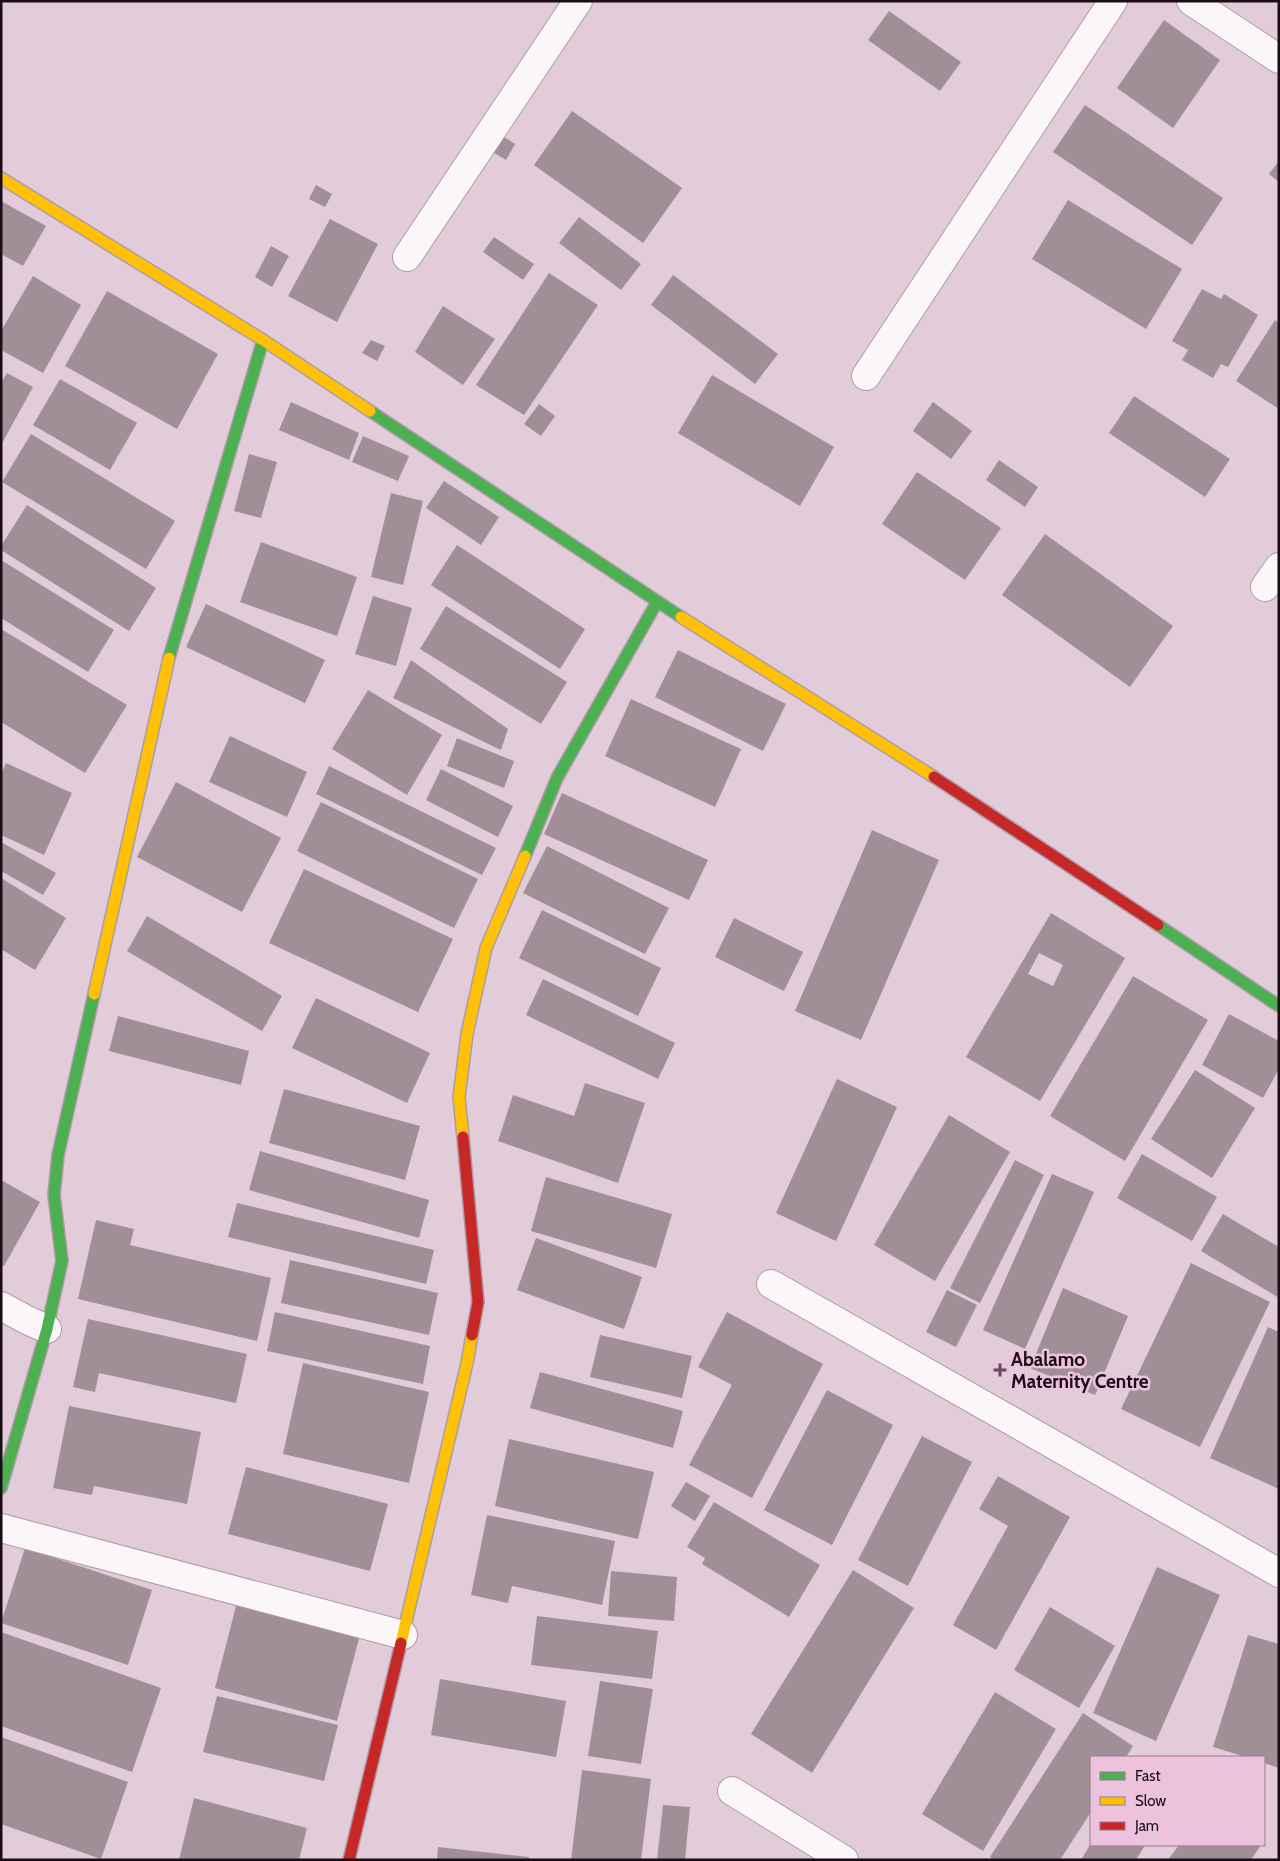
<svg xmlns="http://www.w3.org/2000/svg" width="1280" height="1861" font-family="Cabin,sans-serif">
<style>
.building{fill:#a18f98;fill-rule:evenodd}
.lines{fill:none;stroke-linecap:round;stroke-linejoin:round}
.street-casing{stroke:#ad9ca7;stroke-width:30}
.fast-casing{stroke:#ad9ca7;stroke-width:14}
.slow-casing{stroke:#ad9ca7;stroke-width:14}
.jam-casing{stroke:#ad9ca7;stroke-width:14}
.street{stroke:#fbf7f9;stroke-width:28}
.fast{stroke:#4caf50;stroke-width:11}
.slow{stroke:#ffc107;stroke-width:11}
.jam{stroke:#c62828;stroke-width:11}
.poi-dot{fill:#60505b;stroke:#ecc2dd;stroke-width:2}
.labels{text-anchor:middle;stroke-width:5;stroke-linejoin:round;paint-order:stroke}
.poi-label{font-size:19px;font-weight:bold;fill:#1a0d16;stroke:#ecc2dd;text-anchor:start}
</style>
<rect width="100%" height="100%" fill="#e2ccda"/>
<path class="building" d="M889 11 961 62 940 91 868 40Z
M1164 20 1220 60 1173 128 1117 88Z
M1085 105 1223 198 1192 245 1053 152Z
M572 111 682 188 643 243 534 165Z
M501 135 515 144 506 160 491 151Z
M1279 161V182L1269 174Z
M316 185 332 194 325 207 309 199Z
M1068 200 1182 269 1146 329 1032 259Z
M1 201 46 226 23 266 1 254Z
M579 217 641 264 621 290 559 243Z
M330 219 378 244 337 322 288 296Z
M494 237 534 264 523 280 483 252Z
M271 246 289 256 272 287 255 277Z
M549 273 598 305 524 415 476 385Z
M673 275 778 354 755 384 651 305Z
M33 276 81 305 43 373 1 350V331Z
M1202 289 1221 299 1224 294 1258 315 1228 367 1221 364 1213 378 1182 360 1188 350 1172 341Z
M107 291 218 354 177 429 65 366Z
M443 306 495 339 463 385 415 352Z
M1275 320 1279 323V409L1236 381Z
M371 340 385 346 377 361 362 353Z
M7 373 33 387 1 445V383Z
M712 375 834 447 800 506 678 433Z
M60 379 137 423 110 470 33 425Z
M1134 396 1230 459 1205 497 1109 433Z
M291 402 359 433 349 460 279 430Z
M933 402 972 431 951 459 913 431Z
M539 404 555 416 541 436 524 424Z
M31 434 175 521 146 569 2 482Z
M363 436 409 456 398 481 352 462Z
M249 454 277 462 261 518 234 511Z
M999 460 1038 487 1025 507 986 480Z
M917 472 1001 528 965 580 882 524Z
M444 481 499 517 481 545 426 508Z
M391 493 423 501 403 585 371 577Z
M27 505 156 588 129 631 1 550V546Z
M1045 534 1173 626 1130 687 1002 595Z
M261 542 357 577 337 636 240 602Z
M457 545 585 629 560 669 431 585Z
M1 560 114 630 88 672 1 618Z
M373 596 412 608 396 666 355 654Z
M206 604 325 660 305 703 186 647Z
M446 606 567 682 541 724 420 649Z
M1 629 127 705 85 773 1 722Z
M678 650 786 704 763 751 655 697Z
M411 660 508 729 501 750 393 698Z
M368 690 442 735 407 795 332 749Z
M631 699 741 749 715 807 605 756Z
M230 736 307 772 287 817 209 782Z
M457 738 514 761 504 788 447 766Z
M6 763 72 793 44 855 1 835V774Z
M329 766 496 848 482 875 316 794Z
M441 769 513 806 498 837 426 800Z
M176 782 281 838 242 912 137 857Z
M562 793 708 860 689 900 544 834Z
M321 802 478 879 454 928 297 851Z
M872 830 939 860 861 1040 795 1011Z
M1 842 56 873 43 895 1 871Z
M547 846 669 908 645 954 523 893Z
M304 869 453 939 418 1012 269 943Z
M1 878 66 918 35 970 1 949Z
M542 910 661 968 638 1016 519 958Z
M1051 913 1125 958 1040 1101 966 1057ZM1039 953 1063 965 1053 986 1028 974Z
M147 916 282 996 262 1031 127 951Z
M734 918 803 952 784 991 715 957Z
M1133 976 1208 1020 1125 1161 1050 1116Z
M543 979 675 1043 658 1079 526 1015Z
M316 998 430 1053 407 1103 292 1048Z
M1229 1014 1279 1041V1069L1263 1098 1202 1065Z
M118 1016 249 1051 241 1085 109 1051Z
M1195 1070 1255 1108 1212 1178 1151 1139Z
M837 1079 897 1107 836 1241 776 1213Z
M585 1083 645 1103 618 1183 498 1141 513 1095 574 1116Z
M284 1089 420 1126 405 1180 269 1143Z
M949 1115 1010 1152 935 1281 874 1245Z
M260 1151 429 1200 419 1238 249 1190Z
M1142 1154 1217 1197 1192 1241 1117 1198Z
M1015 1160 1044 1175 980 1303 950 1288Z
M1052 1174 1094 1192 1025 1349 983 1330Z
M546 1177 672 1214 656 1268 531 1231Z
M1 1180 40 1202 4 1266 1 1265Z
M237 1203 434 1250 426 1284 228 1237Z
M1223 1214 1279 1247V1298L1201 1251Z
M96 1220 134 1229 130 1245 271 1278 257 1341 78 1299Z
M536 1238 642 1277 624 1329 517 1290Z
M290 1260 438 1293 429 1335 281 1303Z
M1191 1263 1270 1302 1200 1447 1121 1409Z
M1063 1288 1128 1316 1095 1395 1030 1368Z
M947 1290 977 1305 956 1347 926 1332Z
M275 1312 430 1346 423 1384 267 1351Z
M727 1312 823 1364 752 1498 689 1465 732 1385 698 1367Z
M88 1319 247 1354 236 1403 99 1373 95 1392 73 1387Z
M1268 1327 1279 1332V1489L1210 1458Z
M600 1335 692 1356 682 1398 590 1377Z
M303 1363 429 1392 409 1483 283 1454Z
M540 1372 683 1411 673 1448 530 1408Z
M827 1390 893 1425 832 1545 764 1510Z
M69 1406 201 1432 187 1504 94 1486 92 1495 53 1488Z
M922 1436 972 1462 908 1586 858 1560Z
M509 1439 654 1472 638 1539 495 1506Z
M246 1467 388 1504 370 1571 228 1534Z
M998 1476 1070 1517 996 1650 953 1625 1008 1526 979 1509Z
M686 1482 710 1496 695 1521 671 1506Z
M714 1502 820 1565 789 1617 702 1564 705 1558 687 1547Z
M487 1515 615 1541 602 1605 512 1586 508 1603 471 1595Z
M25 1548 152 1590 128 1665 1 1623Z
M1157 1567 1220 1595 1156 1741 1093 1713Z
M853 1570 914 1608 812 1773 751 1734Z
M611 1571 677 1577 674 1621 608 1616Z
M237 1602 360 1635 337 1721 215 1688Z
M1050 1607 1115 1646 1079 1708 1014 1670Z
M537 1616 658 1631 652 1679 531 1665Z
M1 1632 161 1688 132 1772 1 1726Z
M1248 1635 1279 1644V1768L1264 1763V1757H1246L1213 1747Z
M440 1679 566 1701 556 1757 431 1735Z
M600 1681 653 1689 641 1764 588 1756Z
M995 1692 1056 1729 983 1851 922 1814Z
M217 1696 338 1725 324 1781 203 1752Z
M1083 1713 1133 1746 1126 1757H1091V1812L1060 1860H995L990 1857Z
M1 1737 128 1782 101 1859 1 1824Z
M582 1770 651 1779 641 1860H571Z
M194 1798 307 1828 299 1860H179Z
M663 1805 690 1807 685 1860H657Z
M1090 1845H1145L1136 1860H1081Z
M1179 1845H1261L1251 1860H1168Z
M438 1847 529 1857V1860H437Z"/>
<g class="lines">
<defs>
<path id="street" d="M1191 1 1279 59
M407 257 578 1
M866 376 1113 1
M1265 587 1279 567
M771 1284 1279 1573
M1 1306 27 1320 47 1329
M1 1528 403 1635
M732 1791 844 1860"/>
<path id="fast" d="M370 411 681 617
M169 658 263 340
M525 856 557 778 657 602
M1158 925 1279 1006
M1 1488 47 1329 62 1261 54 1195 58 1155 94 994"/>
<path id="slow" d="M1 178 263 340 370 411
M681 617 934 777
M94 994 169 658
M463 1137 459 1097 467 1034 486 948 525 856
M401 1643 467 1363 472 1335"/>
<path id="jam" d="M934 777 1158 925
M463 1137 478 1302 472 1335
M349 1860 401 1643"/>
</defs>
<use href="#street" class="street-casing"/>
<use href="#fast" class="fast-casing"/>
<use href="#slow" class="slow-casing"/>
<use href="#jam" class="jam-casing"/>
<use href="#street" class="street"/>
<use href="#fast" class="fast"/>
<use href="#slow" class="slow"/>
<use href="#jam" class="jam"/>
</g>
<path class="poi-dot" d="M997.5 1362.5h5v5h5v5h-5v5h-5v-5h-5v-5h5z"/>
<g class="labels">
<g class="poi-label">
<text x="1011" y="1366">Abalamo<tspan x="1011" dy="22">Maternity Centre</tspan></text>
</g>
</g>
<rect width="1280" height="1861" fill="none" stroke="#1a0d16" stroke-width="5"/>
<rect x="1090" y="1756" width="175" height="90" fill="#ecc2dd" stroke="#987a8d"/>
<rect x="1100" y="1772" width="25" height="8" fill="#4caf50" stroke="#987a8d"/>
<text x="1135" y="1781" font-size="15" fill="#1a0d16">Fast</text>
<rect x="1100" y="1797" width="25" height="8" fill="#ffc107" stroke="#987a8d"/>
<text x="1135" y="1806" font-size="15" fill="#1a0d16">Slow</text>
<rect x="1100" y="1822" width="25" height="8" fill="#c62828" stroke="#987a8d"/>
<text x="1135" y="1831" font-size="15" fill="#1a0d16">Jam</text>
</svg>
